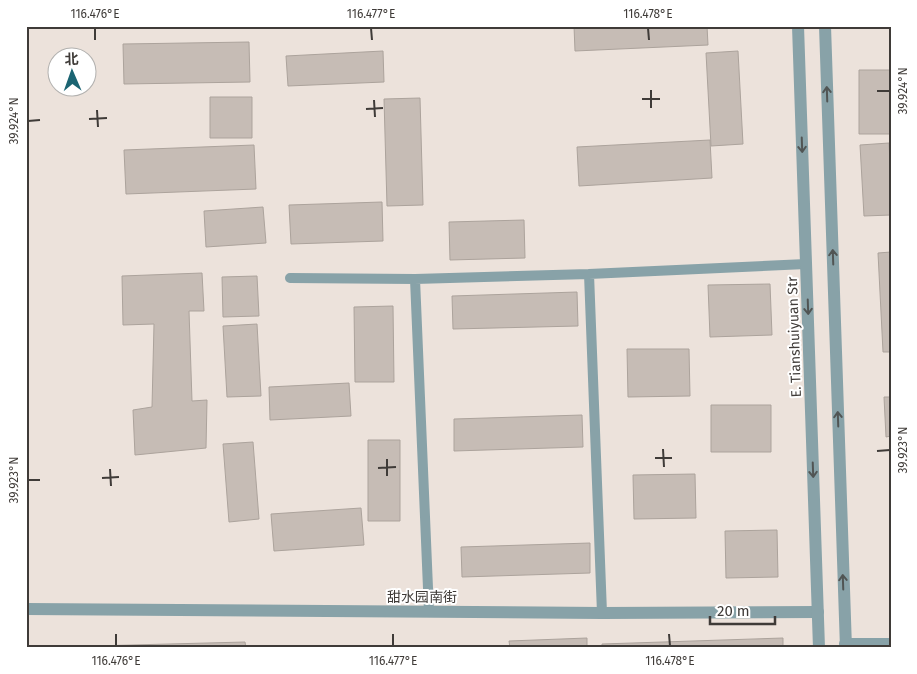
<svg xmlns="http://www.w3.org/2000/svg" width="917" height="674" font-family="'Fira Sans','Noto Sans SC',sans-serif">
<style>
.building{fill:#c6bcb5;stroke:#aca39c}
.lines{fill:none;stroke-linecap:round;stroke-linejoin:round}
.service{stroke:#88a2a8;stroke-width:10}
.minor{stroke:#88a2a8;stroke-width:12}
.tertiary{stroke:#88a2a8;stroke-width:12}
.oneway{stroke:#515554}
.ticks{fill:none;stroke:#3f3b38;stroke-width:2}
.labels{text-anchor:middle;stroke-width:4;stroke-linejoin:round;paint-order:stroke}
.street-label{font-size:14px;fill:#3f3b38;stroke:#fff}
.neatline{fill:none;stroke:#3f3b38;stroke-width:2}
.ticks-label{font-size:12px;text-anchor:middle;fill:#3f3b38}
</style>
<rect width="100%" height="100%" fill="#ece2db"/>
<path class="building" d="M574 26H707L708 45 575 51Z
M249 42 250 82 124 84 123 44Z
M383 51 384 82 288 86 286 56Z
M738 51 743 144 711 146 706 53Z
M859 70H891V134H859Z
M210 97H252V138H210Z
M420 98 423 205 387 206 384 99Z
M710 140 712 178 579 186 577 147Z
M889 143 891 182V215L864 216 860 145Z
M254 145 256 189 126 194 124 150Z
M382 202 383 241 291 244 289 205Z
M263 207 266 243 206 247 204 211Z
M524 220 525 258 450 260 449 222Z
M891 252V352H883L878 253Z
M202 273 204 311H189L192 401 207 400 206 448 135 455 133 410 152 407 154 324 123 325 122 276Z
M257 276 259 316 223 317 222 277Z
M770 284 772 335 710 337 708 285Z
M577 292 578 326 453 329 452 296Z
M393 306 394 382H355L354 307Z
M257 324 261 396 227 397 223 326Z
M627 349H689L690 396 628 397Z
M349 383 351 416 270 420 269 387Z
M884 397H891V436L886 437Z
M711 405H771V452H711Z
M582 415 583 447 454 451V419Z
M368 440H400V521H368Z
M253 442 259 519 229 522 223 444Z
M695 474 696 518 634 519 633 475Z
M361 508 364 545 274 551 271 514Z
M777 530 778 577 726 578 725 531Z
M590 543V573L462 577 461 547Z
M587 638V648H510L509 641Z
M783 638V648H602V644Z
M245 642 246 648H55V647Z"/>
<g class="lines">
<path class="service" d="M290 278 415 279 429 612
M415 279 589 274
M602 613 589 274 806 264"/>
<path class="minor" d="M26 609 602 613 818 612
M845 644H891"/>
<path class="tertiary" d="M798 26 819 648
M825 26 846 648"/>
</g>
<defs><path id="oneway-shaft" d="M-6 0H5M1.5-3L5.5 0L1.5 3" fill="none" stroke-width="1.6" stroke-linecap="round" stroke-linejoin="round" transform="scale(1.25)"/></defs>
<g class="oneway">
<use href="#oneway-shaft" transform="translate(827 94) rotate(-92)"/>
<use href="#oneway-shaft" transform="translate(802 145) rotate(88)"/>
<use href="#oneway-shaft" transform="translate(833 257) rotate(-92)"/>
<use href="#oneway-shaft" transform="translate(808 307) rotate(88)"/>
<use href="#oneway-shaft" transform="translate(838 419) rotate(-92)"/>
<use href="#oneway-shaft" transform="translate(813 470) rotate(88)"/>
<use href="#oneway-shaft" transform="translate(843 582) rotate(-92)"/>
</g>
<path class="ticks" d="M95 28V40M371 28 372 40M648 28 649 40M651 90V108M877 91H890M642 99H660M374 100 375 117M366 109 383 108M97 110 98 127M89 119 107 118M28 121 40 120M663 449 664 467M877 451 890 450M655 458H672M387 459V476M378 468 396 467M110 469 111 486M102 478 119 477M28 480H40M116 634V646M393 634V646M669 634 670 646"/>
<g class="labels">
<g class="street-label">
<text transform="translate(794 337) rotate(-92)" y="5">E. Tianshuiyuan Str</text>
<text x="422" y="602">甜水园南街</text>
</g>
</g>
<rect width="917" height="674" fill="none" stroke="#ffffff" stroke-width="55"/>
<g transform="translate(72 72) rotate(358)"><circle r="24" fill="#ffffff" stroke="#b2b1af"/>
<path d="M0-4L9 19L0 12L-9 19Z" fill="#1b6472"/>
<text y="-8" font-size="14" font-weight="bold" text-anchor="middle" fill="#3f3b38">北</text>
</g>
<path d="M710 616v8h65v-8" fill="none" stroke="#3f3b38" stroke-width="2.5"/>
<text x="717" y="616" font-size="15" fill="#3f3b38" stroke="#ffffff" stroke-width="4" paint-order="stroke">20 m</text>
<rect x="28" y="28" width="862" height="618" class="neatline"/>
<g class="ticks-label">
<text x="95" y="18">116.476°E</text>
<text x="371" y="18">116.477°E</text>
<text x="648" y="18">116.478°E</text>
<text transform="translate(903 91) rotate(-90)" y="4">39.924°N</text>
<text transform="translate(14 121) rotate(-90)" y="4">39.924°N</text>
<text transform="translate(903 450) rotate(-90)" y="4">39.923°N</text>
<text transform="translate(14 480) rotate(-90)" y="4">39.923°N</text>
<text x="116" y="665">116.476°E</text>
<text x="393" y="665">116.477°E</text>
<text x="670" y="665">116.478°E</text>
</g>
</svg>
